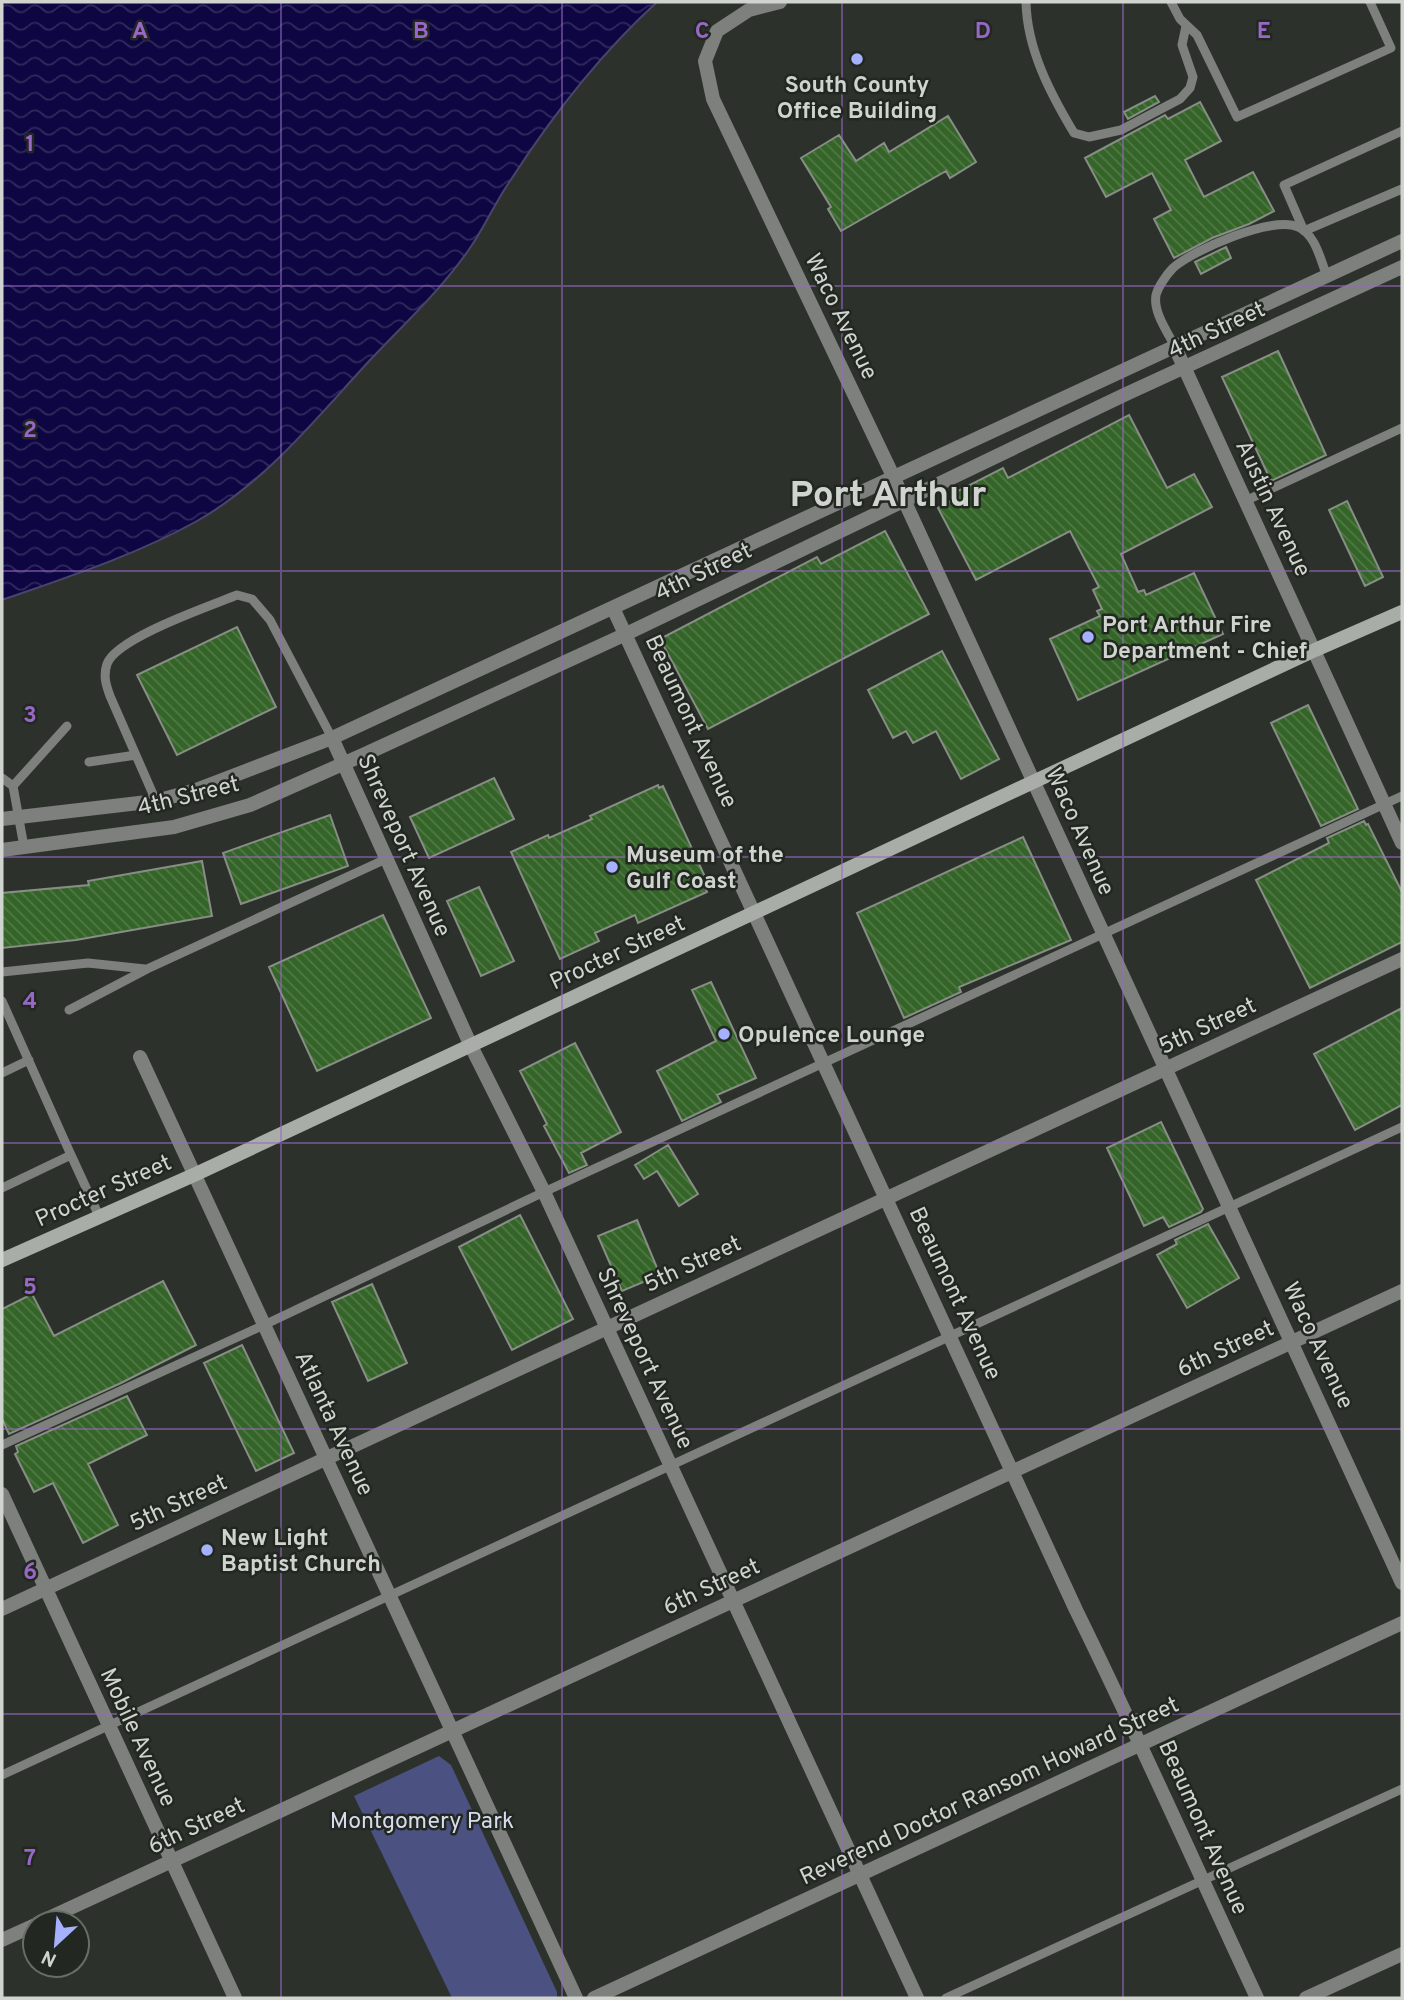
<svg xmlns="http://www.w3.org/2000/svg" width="1404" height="2000" font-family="Overpass,sans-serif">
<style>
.green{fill:#4b5282}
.water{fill:url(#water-waves);stroke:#48446c;stroke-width:2}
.building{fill:url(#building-back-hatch);stroke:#888e86;stroke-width:2}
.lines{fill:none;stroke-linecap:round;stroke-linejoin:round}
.service{stroke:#7d807c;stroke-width:9}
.minor{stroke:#7d807c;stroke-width:14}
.tertiary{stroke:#7d807c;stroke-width:14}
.secondary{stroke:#a8ada7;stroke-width:14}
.grid{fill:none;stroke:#9967c5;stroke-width:2;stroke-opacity:0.55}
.poi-dot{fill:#a5b1fc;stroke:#222821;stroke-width:2.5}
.labels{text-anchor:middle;stroke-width:5;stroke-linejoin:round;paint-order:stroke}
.poi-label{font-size:23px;font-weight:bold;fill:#d0d4cf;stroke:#222821;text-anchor:start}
.street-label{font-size:23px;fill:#d0d4cf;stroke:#222821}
.park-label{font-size:23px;fill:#d7dbee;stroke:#222821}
.town-label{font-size:37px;font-weight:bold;fill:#d0d4cf;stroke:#222821}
.grid-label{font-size:23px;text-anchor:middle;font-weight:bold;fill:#9967c5;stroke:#222821;stroke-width:5;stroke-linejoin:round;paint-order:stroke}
</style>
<defs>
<pattern id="water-waves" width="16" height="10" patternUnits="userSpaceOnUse" patternTransform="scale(1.75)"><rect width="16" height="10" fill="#0d0642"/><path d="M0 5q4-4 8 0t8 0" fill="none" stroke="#2f295c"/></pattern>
<pattern id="building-back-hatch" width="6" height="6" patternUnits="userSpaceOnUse" patternTransform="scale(1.75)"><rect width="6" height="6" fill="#346428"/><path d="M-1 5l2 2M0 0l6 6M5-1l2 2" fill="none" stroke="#507946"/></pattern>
</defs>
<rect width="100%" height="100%" fill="#2c322b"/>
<path class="green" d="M439 1756 451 1765 557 1992V1998H452L354 1796Z"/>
<path class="water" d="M2 2H657C600 54 552 116 510 181 496 201 486 224 472 245 444 287 406 322 371 359 318 416 266 482 197 521 136 555 68 577 2 600Z"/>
<path class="building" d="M1155 96 1159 102 1128 119 1124 112Z
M1200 102 1221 141 1185 160 1204 197 1253 172 1274 211 1249 224 1212 238 1174 258 1154 219 1171 210 1152 173 1106 197 1085 158 1165 115 1168 119Z
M948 116 976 162 950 178 946 171 841 231 828 209 831 207 801 158 839 135 856 161 884 143 889 152Z
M1226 247 1231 258 1201 274 1195 262Z
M1278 351 1326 455 1271 481 1222 377Z
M1129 415 1167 488 1194 474 1212 507 1121 554 1138 592 1144 590 1146 595 1194 573 1223 634 1078 700 1050 639 1100 616 1097 611 1102 609 1093 590 1099 587 1070 531 976 580 938 508 956 498 954 493 1003 468 1008 478Z
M1347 501 1383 577 1365 586 1329 510Z
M885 531 929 614 708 729 660 639 817 557 821 564Z
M237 627 276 707 177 755 137 675Z
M942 651 999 759 961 779 936 731 913 743 906 731 893 738 868 690Z
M1308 705 1358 809 1321 826 1271 723Z
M494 778 514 819 429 858 410 817Z
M658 785 659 788 663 786 707 881 703 883 707 892 638 923 635 915 595 933 599 941 560 959 511 852 548 835 549 838 592 819 590 816Z
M330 815 348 866 241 904 223 853Z
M1364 821 1366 825 1368 824 1402 892V942L1310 988 1256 880 1329 843 1327 838Z
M1023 837 1071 940 959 987 961 992 904 1018 857 913Z
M202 861 212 916 76 940 2 948V893L89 885 88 881Z
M479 887 514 961 481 976 447 901Z
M383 915 431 1018 317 1071 269 967Z
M711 982 756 1078 717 1095 721 1102 682 1121 657 1071 716 1041 692 990Z
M1402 1008V1105L1355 1130 1314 1054Z
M575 1043 621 1132 581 1153 587 1165 569 1173 544 1126 547 1124 520 1071Z
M1161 1122 1203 1209 1201 1212 1169 1227 1163 1217 1144 1226 1107 1148Z
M668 1145 698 1194 679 1206 657 1171 644 1179 635 1165Z
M520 1215 573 1319 512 1350 459 1247Z
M637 1220 660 1275 622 1291 598 1236Z
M1208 1224 1239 1278 1187 1308 1157 1255 1177 1244 1175 1240Z
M163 1281 196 1345 121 1383 9 1434 2 1419V1309L32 1294 54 1336Z
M372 1284 407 1363 368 1381 332 1302Z
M242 1345 294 1453 256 1471 204 1363Z
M127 1396 147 1435 88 1464 118 1525 83 1543 53 1483 34 1492 15 1454 18 1452 16 1446Z"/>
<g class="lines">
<path class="service" d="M1026 2C1027 49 1050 93 1074 133L1089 137 1121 130 1180 99 1190 88 1193 77 1182 45 1186 26
M1171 2 1180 19 1197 35 1237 117 1391 48 1370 2
M1402 131 1284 185 1304 231 1402 189
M1174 345C1167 331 1153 312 1156 295 1158 287 1167 274 1173 268 1193 250 1273 215 1298 227 1316 235 1320 259 1327 276
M1245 501 1402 428
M89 762 136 755
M2 778 13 786
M156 801 110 696C106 685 103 676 107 664 116 638 210 606 237 595L252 599 270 620 332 738
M24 847 13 786 67 726
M2 972 88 963 145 969
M2 1001 71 1155
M69 1010 147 969 386 859
M2 1073 29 1060
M2 1188 71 1155 99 1216
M2 1445 264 1325 544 1192 1402 796
M2 1775 1402 1127
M946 1998 1402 1789"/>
<path class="minor" d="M780 2 749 10 717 31 705 61 713 99 893 476 1402 1583
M613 608 1076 1610C1139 1738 1197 1869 1257 1998
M332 738 471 1046 544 1192 917 1998
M140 1057 576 1998
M2 1494 235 1998
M2 1609 1402 959
M38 1923 1402 1291
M2 1940 35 1925
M1306 1998 1402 1954"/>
<path class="tertiary" d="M1174 345 1402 843
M2 819 156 801 196 790 332 738 1402 241
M2 850 174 827 250 805 363 755 626 634 1124 395 1402 267
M594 1998 1402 1623"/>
<path class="secondary" d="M2 1260 196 1174 1315 650 1402 612"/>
</g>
<path class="grid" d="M281 2V1998M562 2V1998M842 2V1998M1123 2V1998M2 286H1402M2 571H1402M2 857H1402M2 1143H1402M2 1429H1402M2 1714H1402"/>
<g class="poi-dot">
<circle cx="857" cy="59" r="7"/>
<circle cx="1088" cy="637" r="7"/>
<circle cx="612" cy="867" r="7"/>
<circle cx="724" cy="1034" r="7"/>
<circle cx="207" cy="1550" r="7"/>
</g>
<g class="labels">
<g class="poi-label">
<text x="857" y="92" text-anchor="middle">South County<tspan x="857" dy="26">Office Building</tspan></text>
<text x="1102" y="632">Port Arthur Fire<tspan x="1102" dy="26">Department - Chief</tspan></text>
<text x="626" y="862">Museum of the<tspan x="626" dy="26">Gulf Coast</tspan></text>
<text x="738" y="1042">Opulence Lounge</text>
<text x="221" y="1545">New Light<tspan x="221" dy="26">Baptist Church</tspan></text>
</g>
<g class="street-label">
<text transform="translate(842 316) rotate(64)" y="8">Waco Avenue</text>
<text transform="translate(1216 329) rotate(-25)" y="8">4th Street</text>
<text transform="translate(1274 508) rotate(65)" y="8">Austin Avenue</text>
<text transform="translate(703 571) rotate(-26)" y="8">4th Street</text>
<text transform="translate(692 721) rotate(65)" y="8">Beaumont Avenue</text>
<text transform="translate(188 795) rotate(-14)" y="8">4th Street</text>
<text transform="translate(1081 831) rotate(66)" y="8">Waco Avenue</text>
<text transform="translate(405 845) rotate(66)" y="8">Shreveport Avenue</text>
<text transform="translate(617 952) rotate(-25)" y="8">Procter Street</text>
<text transform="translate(1207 1025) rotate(-25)" y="8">5th Street</text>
<text transform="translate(103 1190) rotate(-24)" y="8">Procter Street</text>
<text transform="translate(692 1263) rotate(-25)" y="8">5th Street</text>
<text transform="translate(956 1293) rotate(65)" y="8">Beaumont Avenue</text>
<text transform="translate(1319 1345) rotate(65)" y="8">Waco Avenue</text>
<text transform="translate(1225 1348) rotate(-25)" y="8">6th Street</text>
<text transform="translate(646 1358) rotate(65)" y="8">Shreveport Avenue</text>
<text transform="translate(335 1423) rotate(65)" y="8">Atlanta Avenue</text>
<text transform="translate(178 1502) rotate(-25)" y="8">5th Street</text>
<text transform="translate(711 1586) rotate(-25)" y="8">6th Street</text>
<text transform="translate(139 1737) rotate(65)" y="8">Mobile Avenue</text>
<text transform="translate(989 1790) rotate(-25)" y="8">Reverend Doctor Ransom Howard Street</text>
<text transform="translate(196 1825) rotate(-25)" y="8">6th Street</text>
<text transform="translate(1204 1827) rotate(66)" y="8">Beaumont Avenue</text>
</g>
<g class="park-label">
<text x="422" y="1828">Montgomery Park</text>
</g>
<g class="town-label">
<text x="888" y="506">Port Arthur</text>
</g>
</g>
<g class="grid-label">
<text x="140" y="38">A</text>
<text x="421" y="38">B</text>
<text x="702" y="38">C</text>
<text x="983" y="38">D</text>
<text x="1264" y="38">E</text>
<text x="30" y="151">1</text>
<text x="30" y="437">2</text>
<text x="30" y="722">3</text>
<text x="30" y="1008">4</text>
<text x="30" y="1294">5</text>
<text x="30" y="1579">6</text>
<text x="30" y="1865">7</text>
</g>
<rect width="1404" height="2000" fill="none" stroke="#d0d4cf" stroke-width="7"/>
<g transform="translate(56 1944) rotate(206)"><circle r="33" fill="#222821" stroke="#686d67" stroke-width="2"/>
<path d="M0-5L12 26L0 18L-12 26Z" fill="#a5b1fc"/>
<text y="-10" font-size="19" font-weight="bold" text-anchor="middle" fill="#d0d4cf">N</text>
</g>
</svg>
